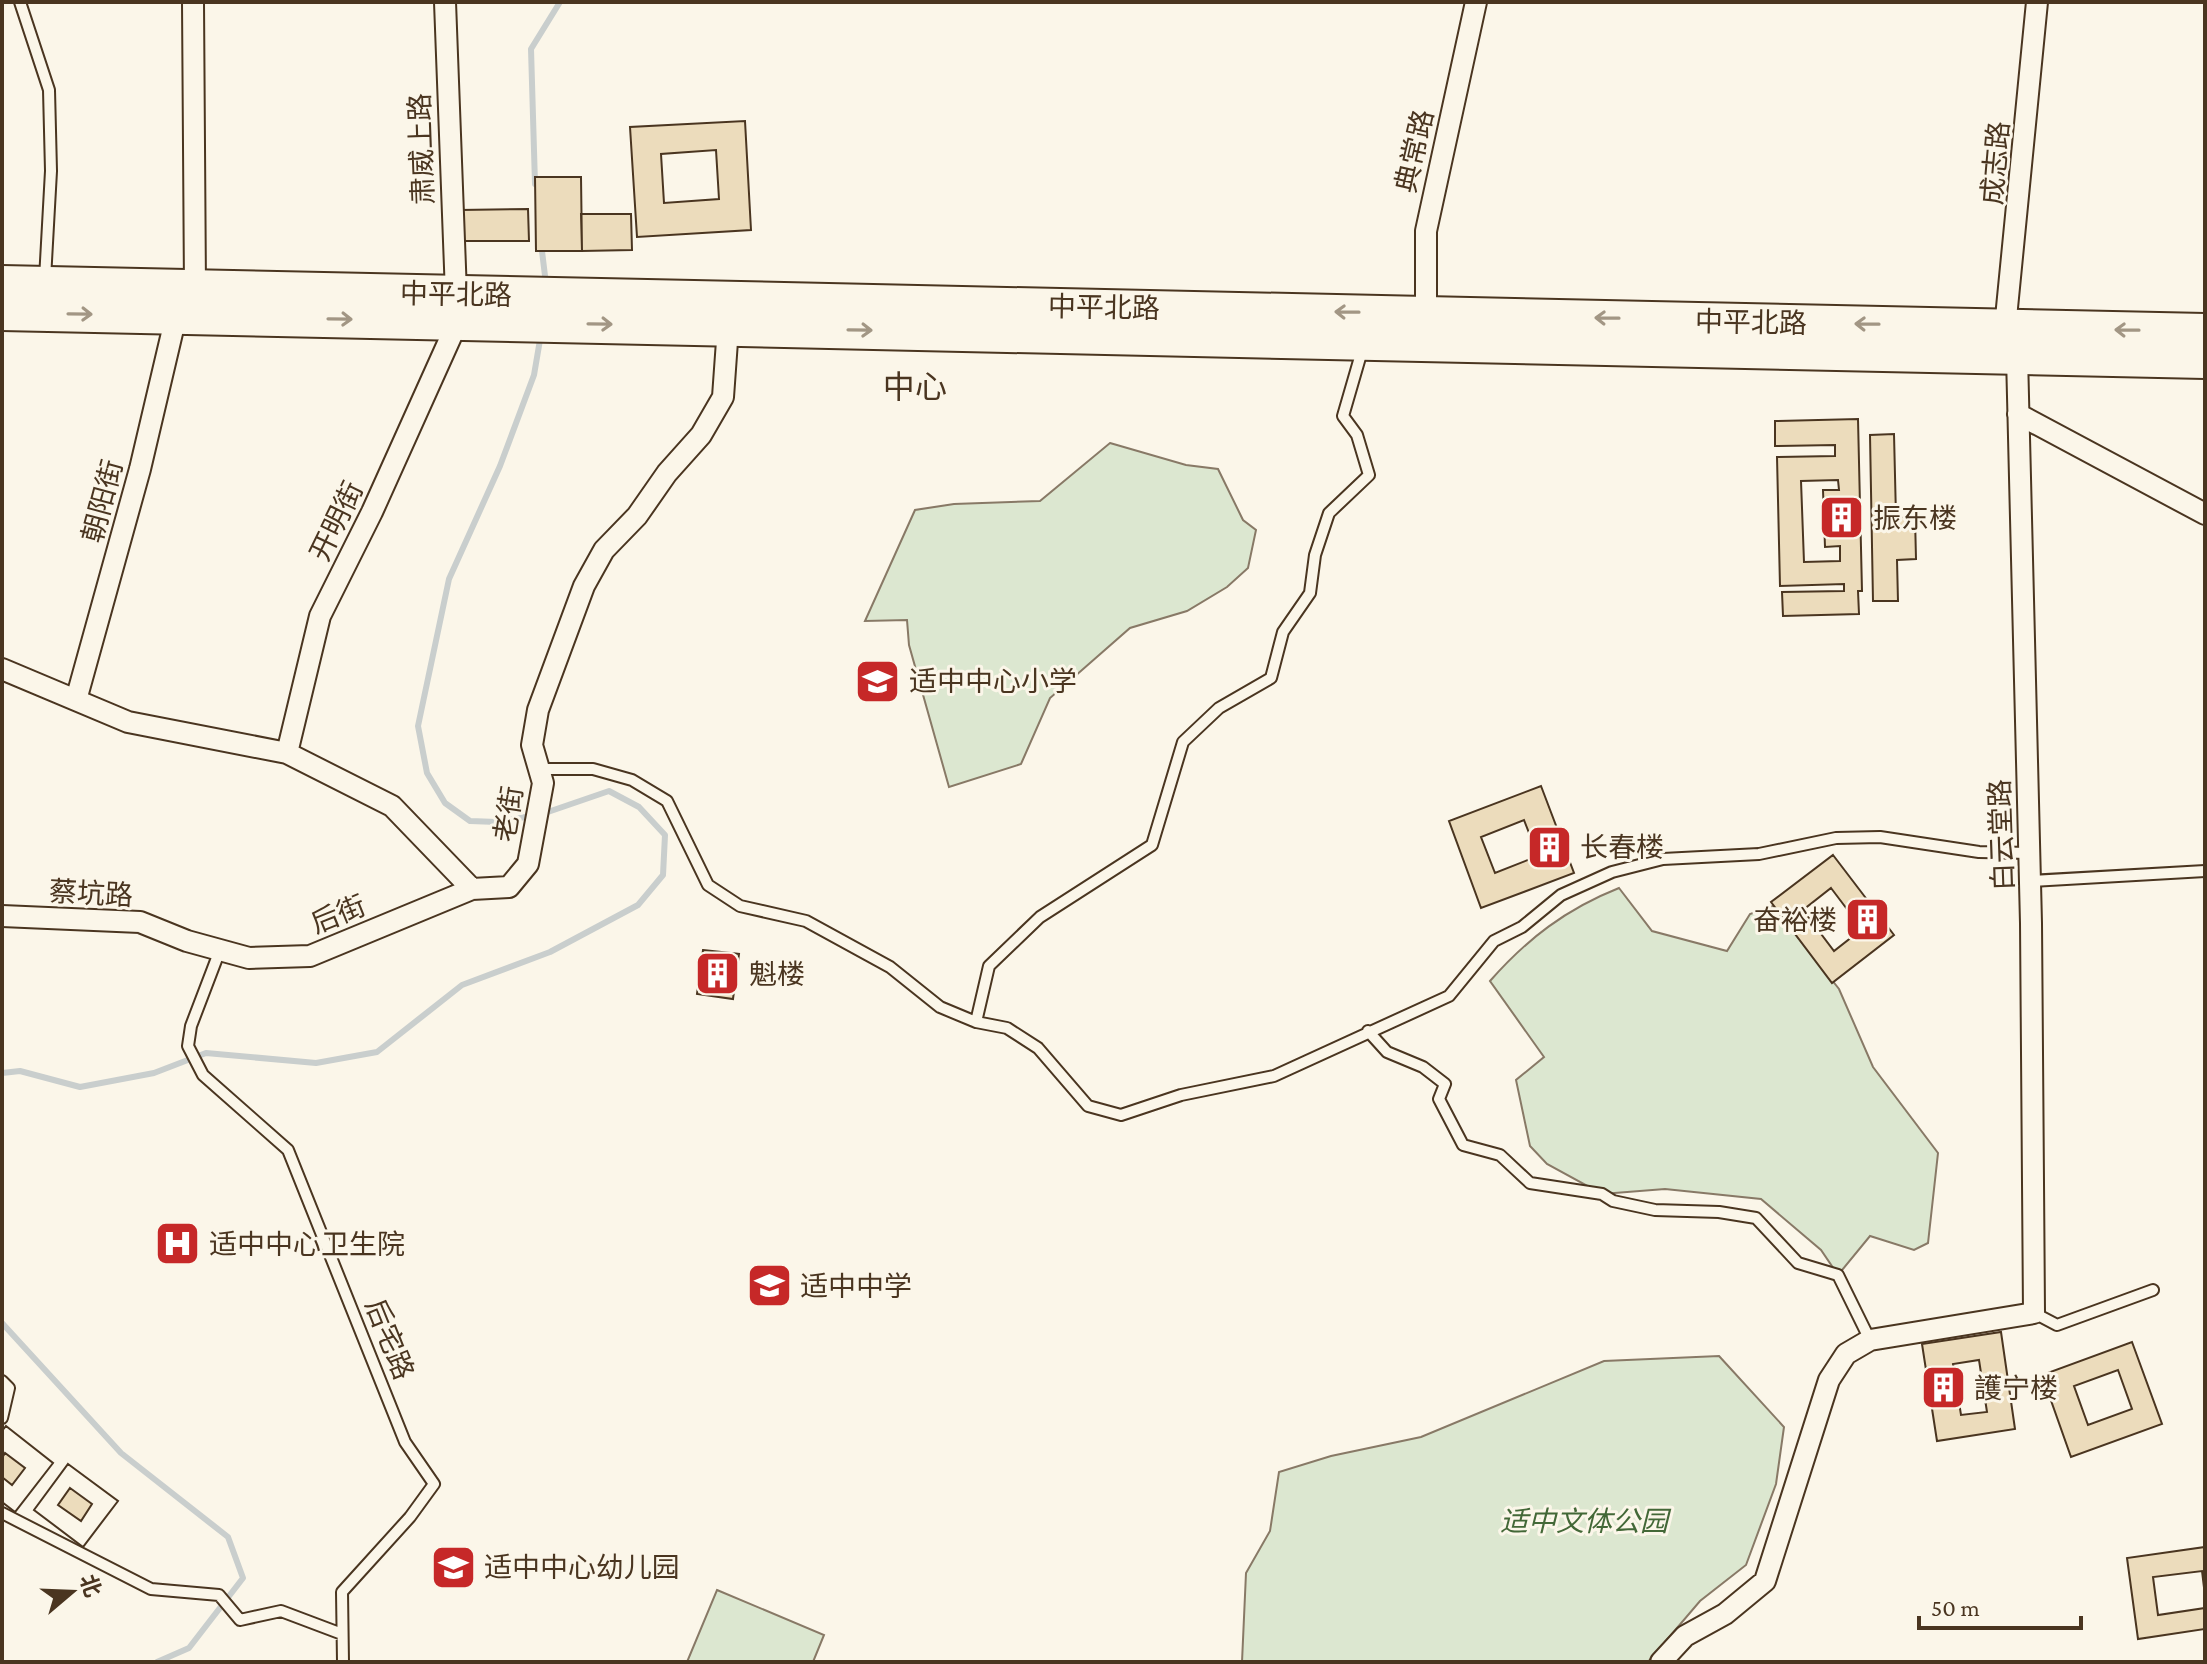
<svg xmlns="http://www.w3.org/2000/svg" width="2207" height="1664" font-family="'Crimson Pro','Noto Sans SC',serif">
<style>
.green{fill:#dce7d0;stroke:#887966;stroke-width:2}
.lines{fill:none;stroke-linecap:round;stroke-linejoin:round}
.stream{stroke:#c9cecd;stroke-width:6}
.building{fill:#ecdcbc;stroke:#4a3520;stroke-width:2;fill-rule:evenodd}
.lane-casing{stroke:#4a3520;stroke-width:14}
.street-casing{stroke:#4a3520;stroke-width:24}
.highway-casing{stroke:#4a3520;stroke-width:40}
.lane{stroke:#fbf6e9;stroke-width:10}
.street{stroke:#fbf6e9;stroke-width:20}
.highway{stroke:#fbf6e9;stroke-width:36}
.oneway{stroke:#a29684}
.labels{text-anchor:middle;stroke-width:6;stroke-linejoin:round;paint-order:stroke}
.street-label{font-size:28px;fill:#4a3520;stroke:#fbf6e9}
.poi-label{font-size:28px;fill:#4a3520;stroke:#fbf6e9;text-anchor:start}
.park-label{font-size:28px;font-style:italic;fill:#436837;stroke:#fbf6e9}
.quarter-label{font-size:32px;fill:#4a3520;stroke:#fbf6e9}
</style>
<rect width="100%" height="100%" fill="#fbf6e9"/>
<path class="green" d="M1110 443 1186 465 1218 469 1243 520 1256 530 1248 568 1227 587 1187 611 1130 628 1050 698 1021 764 949 787 909 645 907 620 865 621 915 510 954 504 1040 501Z
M1619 888 1652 931 1727 951 1750 914 1773 906 1839 989 1873 1067 1938 1153 1928 1243 1914 1250 1870 1236 1838 1275 1821 1250 1761 1199 1665 1189 1602 1194 1547 1164 1530 1146 1516 1080 1544 1057 1490 981C1527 939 1566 909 1619 888Z
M1719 1356 1784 1427 1776 1484 1746 1565 1700 1601 1648 1662H1242L1246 1573 1270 1531 1279 1472 1331 1456 1421 1437 1604 1361Z
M717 1590 824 1635 813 1662H687Z"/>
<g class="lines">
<path class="stream" d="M535 184 531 49 560 2
M541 243 546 284
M531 816 497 822 470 821 445 803 427 773 418 726 449 579 500 466 534 375 541 334
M2 1073 20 1071 80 1087 154 1073 206 1053 316 1063 377 1052 462 985 550 952 638 905 663 875 665 835 639 807 609 791 542 814
M2 1323 121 1453 228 1537 243 1578 189 1648 157 1662"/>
</g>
<path class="building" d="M745 121 751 230 637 237 630 127ZM716 150 719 199 664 203 661 154Z
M535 177H581L582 251H536Z
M528 209 529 241H461L460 210Z
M581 214H631L632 250 582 251Z
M1858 419 1862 591H1858L1859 614 1783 616 1782 592 1844 591V584L1780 586 1777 457 1835 456V445L1775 446V421ZM1838 480 1839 490H1823L1825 547 1840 546V561L1804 562 1801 481Z
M1894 434 1896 517H1915L1916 559 1897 560 1898 601H1873L1870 435Z
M1541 786 1574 873 1481 908 1449 821ZM1524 820 1538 856 1495 873 1481 837Z
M1833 855 1894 935 1832 983 1771 902ZM1831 888 1862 929 1834 951 1803 910Z
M703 950 739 954 733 999 697 994Z
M2001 1332 2015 1429 1937 1441 1922 1344ZM1979 1360 1987 1412 1961 1415 1953 1364Z
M2132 1342 2162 1424 2071 1457 2042 1375ZM2118 1370 2132 1409 2088 1425 2074 1386Z
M6 1426 53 1463 15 1512 2 1502V1477L12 1485 25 1468 5 1453 2 1458V1431Z
M6 1426 53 1463 15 1512 2 1502V1431Z
M68 1464 118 1501 83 1547 34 1510ZM70 1488 92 1504 81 1521 58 1505Z
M68 1464 118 1501 83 1547 34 1510Z
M2205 1547V1596L2202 1571 2153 1577 2158 1615 2205 1608V1629L2138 1639 2127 1558Z"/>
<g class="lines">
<defs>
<path id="lane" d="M20 2 49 90 51 171 45 279
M539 769H593L632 780 667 801 708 885 740 906 806 921 890 967 940 1007 976 1022 989 966 1040 917 1152 845 1183 742 1219 708 1271 678 1283 632 1310 593 1315 555 1329 513 1369 475 1357 435 1343 416 1363 347
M2030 881 2205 871
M220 950 191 1026 188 1046 203 1075 288 1150 405 1442 434 1484 410 1517 342 1592 343 1662
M976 1022 1007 1028 1038 1048 1088 1106 1121 1115 1181 1095 1274 1076 1449 996 1494 941 1522 927 1561 895 1612 872 1663 859 1759 854 1836 838 1880 837 1979 852 2030 853
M1368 1031 1387 1052 1423 1067 1445 1084 1439 1099 1463 1145 1500 1155 1530 1183 1602 1194 1613 1201 1655 1210 1719 1212 1756 1218 1798 1263 1838 1275 1870 1340
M2034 1313 2057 1325 2153 1290
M2 1381 9 1388 2 1418
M2 1513 151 1589 219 1595 240 1620 281 1611 342 1634"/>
<path id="street" d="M193 2 195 289
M445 2 456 294
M1426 314V231L1476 2
M2005 328 2037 2
M2018 414 2205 514
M2 669 128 722 287 753 392 806 472 889 509 887 528 864 543 783 532 745 538 710 584 586 604 550 637 516 667 473 701 435 723 397 728 327
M76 700 140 469 176 316
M287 753 320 616 372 512 458 321
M2 916 140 922 187 941 249 958 310 956 472 889
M1661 1662 1685 1636 1725 1614 1765 1581 1829 1380 1846 1354 1870 1340 2034 1313 2031 923 2017 356"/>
<path id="highway" d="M2 284 2205 332
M2 312 2205 360"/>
</defs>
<use href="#lane" class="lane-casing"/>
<use href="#street" class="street-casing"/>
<use href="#highway" class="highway-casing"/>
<use href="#lane" class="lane"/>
<use href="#street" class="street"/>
<use href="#highway" class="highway"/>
</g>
<defs><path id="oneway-shaft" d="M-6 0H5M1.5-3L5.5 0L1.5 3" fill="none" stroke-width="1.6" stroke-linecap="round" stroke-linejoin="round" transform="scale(2)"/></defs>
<g class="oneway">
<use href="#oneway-shaft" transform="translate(1347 312) rotate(-179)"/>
<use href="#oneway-shaft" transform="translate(80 314) rotate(1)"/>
<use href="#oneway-shaft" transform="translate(1607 318) rotate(-179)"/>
<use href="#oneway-shaft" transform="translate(340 319) rotate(1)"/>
<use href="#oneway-shaft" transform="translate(600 324) rotate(1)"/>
<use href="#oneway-shaft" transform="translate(1867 324) rotate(-179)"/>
<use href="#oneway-shaft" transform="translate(860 330) rotate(1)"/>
<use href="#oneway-shaft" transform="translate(2127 330) rotate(-179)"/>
</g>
<defs>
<symbol id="building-square" viewBox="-11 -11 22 22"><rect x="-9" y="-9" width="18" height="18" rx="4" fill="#c62828" stroke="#fbf6e9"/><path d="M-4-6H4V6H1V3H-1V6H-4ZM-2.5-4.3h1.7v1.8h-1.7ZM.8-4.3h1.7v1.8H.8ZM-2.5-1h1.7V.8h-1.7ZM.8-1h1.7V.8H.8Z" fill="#fff"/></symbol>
<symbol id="school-square" viewBox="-11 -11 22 22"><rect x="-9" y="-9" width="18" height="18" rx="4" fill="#c62828" stroke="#fbf6e9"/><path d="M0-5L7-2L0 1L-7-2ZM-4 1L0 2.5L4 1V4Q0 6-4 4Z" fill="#fff"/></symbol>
<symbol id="hospital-square" viewBox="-11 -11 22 22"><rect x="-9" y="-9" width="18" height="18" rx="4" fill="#c62828" stroke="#fbf6e9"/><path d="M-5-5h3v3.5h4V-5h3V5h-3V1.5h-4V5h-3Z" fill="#fff"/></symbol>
</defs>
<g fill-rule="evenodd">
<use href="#building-square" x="1816" y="492" width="51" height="51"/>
<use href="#school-square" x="852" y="656" width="51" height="51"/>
<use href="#building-square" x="1524" y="822" width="51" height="51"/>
<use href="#building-square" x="1842" y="894" width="51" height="51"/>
<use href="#building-square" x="692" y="948" width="51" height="51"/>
<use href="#hospital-square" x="152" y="1218" width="51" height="51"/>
<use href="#school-square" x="744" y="1260" width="51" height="51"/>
<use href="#building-square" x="1918" y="1362" width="51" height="51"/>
<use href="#school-square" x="428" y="1542" width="51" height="51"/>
</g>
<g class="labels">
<g class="street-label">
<text transform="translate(421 149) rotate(-92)" y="10">肃威上路</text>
<text transform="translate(1414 151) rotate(-77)" y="10">典常路</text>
<text transform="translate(1995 163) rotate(-85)" y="10">成志路</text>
<text transform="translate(456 294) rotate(1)" y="10">中平北路</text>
<text transform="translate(1104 307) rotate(1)" y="10">中平北路</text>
<text transform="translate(1751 322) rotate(1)" y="10">中平北路</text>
<text transform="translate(102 501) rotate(-75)" y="10">朝阳街</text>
<text transform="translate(336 521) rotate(-64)" y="10">开明街</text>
<text transform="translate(508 814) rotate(-81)" y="10">老街</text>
<text transform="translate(2001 835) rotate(-92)" y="10">白云堂路</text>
<text transform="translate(91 893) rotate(3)" y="10">蔡坑路</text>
<text transform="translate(338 914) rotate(-22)" y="10">后街</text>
<text transform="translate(390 1339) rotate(68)" y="10">后宅路</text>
</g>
<g class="poi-label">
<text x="1873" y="528">振东楼</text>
<text x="909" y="691">适中中心小学</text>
<text x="1580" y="857">长春楼</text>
<text x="1837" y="930" text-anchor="end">奋裕楼</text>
<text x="749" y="984">魁楼</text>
<text x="209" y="1254">适中中心卫生院</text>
<text x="800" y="1296">适中中学</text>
<text x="1974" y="1398">護宁楼</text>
<text x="484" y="1577">适中中心幼儿园</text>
</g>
<g class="park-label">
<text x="1584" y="1531">适中文体公园</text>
</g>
<g class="quarter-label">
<text x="915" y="398">中心</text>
</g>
</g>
<rect width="2207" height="1664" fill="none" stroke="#4a3520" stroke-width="8"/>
<g transform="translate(72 1592) rotate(71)" stroke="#fbf6e9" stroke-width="6" paint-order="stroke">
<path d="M0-6L14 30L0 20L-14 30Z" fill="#4a3520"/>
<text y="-12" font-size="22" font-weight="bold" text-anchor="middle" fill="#4a3520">北</text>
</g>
<path d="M1919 1616v12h162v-12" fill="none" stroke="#4a3520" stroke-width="4"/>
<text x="1931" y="1616" font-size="24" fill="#4a3520" stroke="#fbf6e9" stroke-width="6" paint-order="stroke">50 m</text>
</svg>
